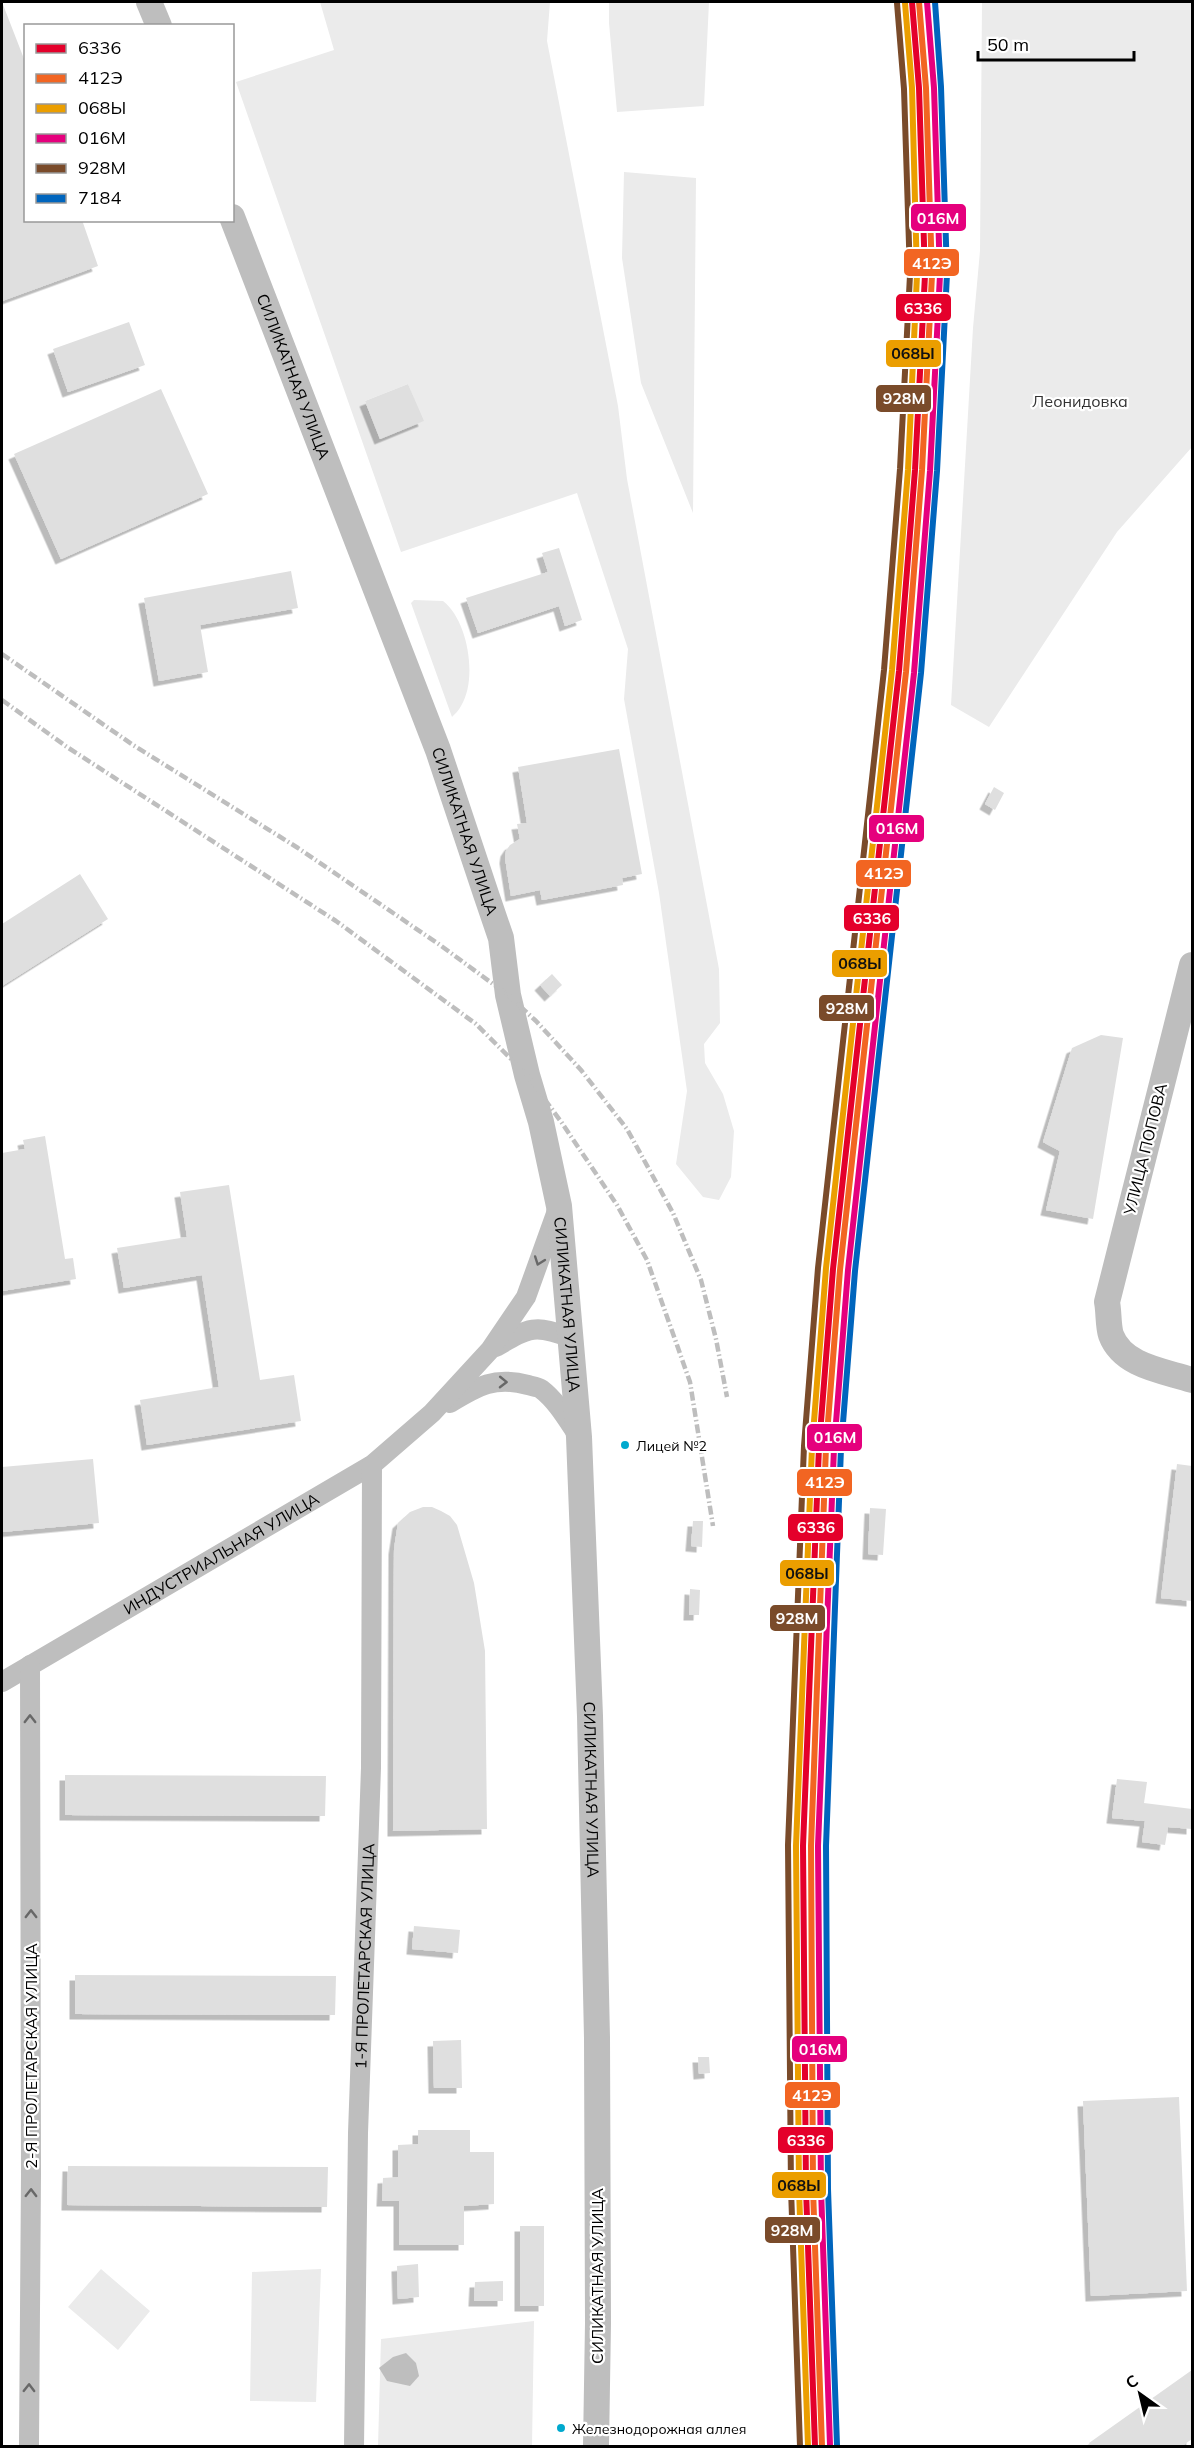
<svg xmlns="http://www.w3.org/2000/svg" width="1194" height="2448" font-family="Mulish,sans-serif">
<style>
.green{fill:#ebebeb;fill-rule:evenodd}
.water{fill:#bebebe}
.building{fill:#dfdfdf;filter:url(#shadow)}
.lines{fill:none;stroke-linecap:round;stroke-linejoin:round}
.minor{stroke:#bebebe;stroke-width:20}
.tertiary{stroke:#bebebe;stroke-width:26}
.rail{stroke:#bebebe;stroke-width:4.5;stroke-dasharray:9 3 1.5 3;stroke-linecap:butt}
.rail-1-casing{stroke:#fff;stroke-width:10}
.rail-2-casing{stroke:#fff;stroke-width:10}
.rail-3-casing{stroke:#fff;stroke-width:10}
.rail-4-casing{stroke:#fff;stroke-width:10}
.rail-5-casing{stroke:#fff;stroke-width:10}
.rail-6-casing{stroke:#fff;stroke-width:10}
.rail-1{stroke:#e4002b;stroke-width:6}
.rail-2{stroke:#f26522;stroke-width:6}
.rail-3{stroke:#eb9e00;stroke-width:6}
.rail-4{stroke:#e5007d;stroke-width:6}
.rail-5{stroke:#7a4b2a;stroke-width:6}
.rail-6{stroke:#0065bd;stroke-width:6}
.oneway{stroke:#686868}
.bus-dot{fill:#00a9ce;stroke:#fff;stroke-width:2}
.labels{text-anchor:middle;stroke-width:4.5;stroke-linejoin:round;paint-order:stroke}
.bus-label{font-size:14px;fill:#000;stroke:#fff;text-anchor:start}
.street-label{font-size:16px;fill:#000;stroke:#fff}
.park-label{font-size:16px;fill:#323232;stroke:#fff}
.line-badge{stroke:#fff;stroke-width:2}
.badge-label{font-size:16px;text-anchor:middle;font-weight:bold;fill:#fff}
.pale-badge-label{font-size:16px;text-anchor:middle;font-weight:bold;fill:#111}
</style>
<defs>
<filter id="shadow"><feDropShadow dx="-5.5" dy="5.5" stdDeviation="0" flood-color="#0004"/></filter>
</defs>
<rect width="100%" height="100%" fill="#fff"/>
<path class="green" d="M320 2H550L547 41 618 406 627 479 719 969 720 1023 704 1044 705 1063 723 1094 734 1131 731 1177 719 1200 703 1197 676 1164 687 1091 659 893 624 699 628 649 577 493 401 552 236 82 334 50ZM408 384 423 421 380 439 365 401Z
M609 2H709L704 106 617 112 609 23Z
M982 2H1192V447L1117 532 989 727 951 705 973 328 980 251Z
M624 172 696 178 693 513 641 383 622 258Z
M414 600 443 601C468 620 478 679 461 706 459 710 455 714 452 717L411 603Z
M101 2269 150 2311 118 2350 68 2307Z
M321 2269 316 2402 250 2401 252 2272Z
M534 2321 532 2446H378L381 2339Z"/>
<path class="water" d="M406 2353 416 2363 419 2376 410 2386 387 2381 379 2368 393 2357Z"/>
<path class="building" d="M2 2 26 64V220H82L98 266 2 301Z
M129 322 145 365 68 392 53 349Z
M408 384 424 421 380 439 365 401Z
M161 389 208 494 61 559 14 454Z
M559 548 582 620 565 626 559 606 478 633 466 598 548 572 542 553Z
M291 571 298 608 200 625 208 672 159 681 144 598Z
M619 749 642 874 622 878 623 885 542 900 540 890 511 896 505 858 506 851 510 845 520 839 517 824 527 823 518 767Z
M994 787 1004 793 995 810 985 804Z
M80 874 108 919 2 986V924Z
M552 974 562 985 550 996 540 985Z
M1101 1035 1123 1038 1093 1219 1046 1210 1060 1151 1043 1142 1072 1048Z
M45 1136 65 1259 73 1258 76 1279 2 1291V1153L25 1149 23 1140Z
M229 1185 260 1380 294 1375 301 1421 147 1445 140 1400 219 1387 202 1275 124 1288 117 1248 187 1237 180 1192Z
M93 1459 99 1523 2 1532V1467Z
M1177 1464 1192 1466V1601L1161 1598Z
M423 1507H432L441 1511 450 1516 457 1525 474 1583 485 1651 487 1829 393 1831 394 1549 398 1523 410 1512Z
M870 1508 886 1509 883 1555 868 1554Z
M693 1521H703L702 1547 691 1546Z
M690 1589 700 1590 699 1615H689Z
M65 1775 326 1776 325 1816 65 1815Z
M1117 1779 1147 1782 1144 1803 1192 1809V1829L1168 1827 1165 1845 1142 1842 1145 1821 1112 1818Z
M414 1926 460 1930 458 1953 412 1949Z
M75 1975 336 1976 335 2015 75 2014Z
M461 2040 462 2088H434L433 2041Z
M698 2057H709L710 2073 699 2074Z
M1179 2097 1187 2291 1091 2296 1083 2101Z
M418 2130H470V2152H494V2204L464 2206V2245H399V2201H382L383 2178 398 2177V2145L418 2144Z
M68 2166 328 2167 327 2207 67 2205Z
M520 2226H544V2306H520Z
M418 2264 419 2297 398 2299 397 2266Z
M503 2281V2301H474L475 2282Z
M1192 2370V2439L1182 2446H1091L1089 2443Z"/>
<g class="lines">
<g class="minor">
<path d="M496 1347C530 1327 535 1324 571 1338"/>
<path d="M450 1403C478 1386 495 1376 528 1385 532 1386 538 1387 541 1389 557 1401 568 1421 579 1437"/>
<path id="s1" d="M2 1682 372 1465 432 1413 490 1350 526 1297 557 1211"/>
<path d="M29 2446 31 2173 30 1665"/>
<path id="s2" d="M354 2446 358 2133 371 1768 372 1465"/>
</g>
<g class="tertiary">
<path d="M149 2 159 26"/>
<path id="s3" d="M232 217 438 750 487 897 501 938 508 995 527 1075 541 1122 559 1206 579 1437 590 1716 597 2038 598 2323 596 2446"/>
<path d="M1192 965 1107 1302C1109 1312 1108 1326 1111 1335 1123 1367 1165 1371 1192 1380"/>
</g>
<path class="rail" d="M2 654 133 745 298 848 440 945 508 995 536 1021 581 1070 627 1129 673 1213 701 1280 716 1339 727 1397
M2 700 67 747 336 921 476 1024 527 1075 562 1123 617 1205 647 1260 690 1382 713 1526"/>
<defs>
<path id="rail-1" d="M815 2446 806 2189 803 1846 819 1447 833 1269 899 671 915 470 925 275 919 88 912 2"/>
<path id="rail-2" d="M822 2446 813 2189 811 1846 826 1447 840 1270 906 672 922 470 932 275 926 88 919 2"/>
<path id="rail-3" d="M808 2446 799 2189 796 1846 812 1447 826 1268 892 670 908 470 917 275 912 88 905 3"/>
<path id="rail-4" d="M830 2445 821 2189 818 1846 834 1448 848 1270 914 673 930 471 940 275 934 88 927 2"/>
<path id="rail-5" d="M800 2446 791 2189 788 1845 804 1446 818 1268 884 670 900 469 910 275 904 89 897 3"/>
<path id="rail-6" d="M837 2445 828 2189 826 1846 841 1448 855 1271 921 673 937 471 947 274 941 87 935 2"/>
</defs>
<use href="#rail-1" class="rail-1-casing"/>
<use href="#rail-2" class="rail-2-casing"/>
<use href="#rail-3" class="rail-3-casing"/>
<use href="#rail-4" class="rail-4-casing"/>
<use href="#rail-5" class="rail-5-casing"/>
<use href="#rail-6" class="rail-6-casing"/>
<use href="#rail-1" class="rail-1"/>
<use href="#rail-2" class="rail-2"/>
<use href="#rail-3" class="rail-3"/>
<use href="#rail-4" class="rail-4"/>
<use href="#rail-5" class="rail-5"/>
<use href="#rail-6" class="rail-6"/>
</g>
<defs><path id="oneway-chevron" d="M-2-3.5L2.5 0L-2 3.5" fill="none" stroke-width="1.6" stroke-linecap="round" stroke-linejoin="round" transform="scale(1.5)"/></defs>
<g class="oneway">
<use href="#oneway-chevron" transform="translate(539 1261) rotate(110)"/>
<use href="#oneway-chevron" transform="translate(503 1382) rotate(1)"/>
<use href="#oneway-chevron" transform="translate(30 1719) rotate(-90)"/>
<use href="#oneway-chevron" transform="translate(31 1914) rotate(-90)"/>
<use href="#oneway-chevron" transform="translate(31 2193) rotate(-89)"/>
<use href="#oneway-chevron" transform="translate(29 2388) rotate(-89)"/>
</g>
<g class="bus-dot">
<circle cx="625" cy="1445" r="5"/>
<circle cx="561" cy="2428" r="5"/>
</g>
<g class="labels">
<g class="bus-label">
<text x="636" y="1451">Лицей №2</text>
<text x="572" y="2434">Железнодорожная аллея</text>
</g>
<g class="street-label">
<text dy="6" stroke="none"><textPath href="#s3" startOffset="171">СИЛИКАТНАЯ УЛИЦА</textPath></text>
<text dy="6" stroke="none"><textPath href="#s3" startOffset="657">СИЛИКАТНАЯ УЛИЦА</textPath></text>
<text transform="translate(1145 1149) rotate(-76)" y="6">УЛИЦА ПОПОВА</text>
<text dy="6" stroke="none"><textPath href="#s3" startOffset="1143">СИЛИКАТНАЯ УЛИЦА</textPath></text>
<text dy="6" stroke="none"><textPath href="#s1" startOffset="254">ИНДУСТРИАЛЬНАЯ УЛИЦА</textPath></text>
<text dy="6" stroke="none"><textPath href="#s3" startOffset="1629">СИЛИКАТНАЯ УЛИЦА</textPath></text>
<text dy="6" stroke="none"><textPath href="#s2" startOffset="490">1-Я ПРОЛЕТАРСКАЯ УЛИЦА</textPath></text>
<text transform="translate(31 2056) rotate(-90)" y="6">2-Я ПРОЛЕТАРСКАЯ УЛИЦА</text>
<text transform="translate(597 2276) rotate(-90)" y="6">СИЛИКАТНАЯ УЛИЦА</text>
</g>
<g class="park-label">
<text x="1080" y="407">Леонидовка</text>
</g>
</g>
<g class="line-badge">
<rect x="910" y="203" width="57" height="29" rx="6" fill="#e5007d"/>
<rect x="903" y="248" width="57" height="29" rx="6" fill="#f26522"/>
<rect x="895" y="293" width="57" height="29" rx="6" fill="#e4002b"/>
<rect x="885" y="339" width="57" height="29" rx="6" fill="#eb9e00"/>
<rect x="875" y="384" width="57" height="29" rx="6" fill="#7a4b2a"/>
<rect x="868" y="814" width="57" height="29" rx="6" fill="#e5007d"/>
<rect x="855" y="859" width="57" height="29" rx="6" fill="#f26522"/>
<rect x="843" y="904" width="57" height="28" rx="6" fill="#e4002b"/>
<rect x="831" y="949" width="57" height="29" rx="6" fill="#eb9e00"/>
<rect x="818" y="994" width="57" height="28" rx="6" fill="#7a4b2a"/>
<rect x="806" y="1423" width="57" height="29" rx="6" fill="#e5007d"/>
<rect x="796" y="1468" width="57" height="29" rx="6" fill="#f26522"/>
<rect x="787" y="1513" width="57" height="29" rx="6" fill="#e4002b"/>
<rect x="779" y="1559" width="56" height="28" rx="6" fill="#eb9e00"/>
<rect x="769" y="1604" width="57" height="28" rx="6" fill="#7a4b2a"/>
<rect x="791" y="2035" width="57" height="28" rx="6" fill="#e5007d"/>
<rect x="784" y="2081" width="57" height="28" rx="6" fill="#f26522"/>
<rect x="777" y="2126" width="57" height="28" rx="6" fill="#e4002b"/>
<rect x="771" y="2171" width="56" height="28" rx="6" fill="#eb9e00"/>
<rect x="764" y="2216" width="57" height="28" rx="6" fill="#7a4b2a"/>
</g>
<g class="badge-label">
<text x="938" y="224">016М</text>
<text x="932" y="269">412Э</text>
<text x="923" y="314">6336</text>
<text x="904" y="404">928М</text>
<text x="897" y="834">016М</text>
<text x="884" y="879">412Э</text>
<text x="872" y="924">6336</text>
<text x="847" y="1014">928М</text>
<text x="835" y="1443">016М</text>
<text x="825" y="1488">412Э</text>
<text x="816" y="1533">6336</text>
<text x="797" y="1624">928М</text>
<text x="820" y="2055">016М</text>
<text x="812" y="2101">412Э</text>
<text x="806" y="2146">6336</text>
<text x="792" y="2236">928М</text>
</g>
<g class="pale-badge-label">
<text x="913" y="359">068Ы</text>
<text x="860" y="969">068Ы</text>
<text x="807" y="1579">068Ы</text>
<text x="799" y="2191">068Ы</text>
</g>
<rect width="1194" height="2448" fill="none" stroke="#000000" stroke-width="6"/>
<rect x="24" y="24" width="210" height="198" fill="#ffffff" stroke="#999999" stroke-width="1.5"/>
<rect x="36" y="44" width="30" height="9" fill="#e4002b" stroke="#999999" stroke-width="1.5"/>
<text x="78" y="54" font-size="18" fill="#000000">6336</text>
<rect x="36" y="74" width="30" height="9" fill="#f26522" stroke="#999999" stroke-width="1.5"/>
<text x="78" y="84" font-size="18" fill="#000000">412Э</text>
<rect x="36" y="104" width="30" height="9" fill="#eb9e00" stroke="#999999" stroke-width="1.5"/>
<text x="78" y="114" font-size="18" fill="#000000">068Ы</text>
<rect x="36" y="134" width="30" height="9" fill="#e5007d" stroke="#999999" stroke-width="1.5"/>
<text x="78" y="144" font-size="18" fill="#000000">016М</text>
<rect x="36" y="164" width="30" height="9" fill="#7a4b2a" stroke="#999999" stroke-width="1.5"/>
<text x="78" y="174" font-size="18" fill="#000000">928М</text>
<rect x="36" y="194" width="30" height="9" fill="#0065bd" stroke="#999999" stroke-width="1.5"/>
<text x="78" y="204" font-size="18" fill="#000000">7184</text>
<g transform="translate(1140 2394) rotate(326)" stroke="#ffffff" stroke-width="4.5" paint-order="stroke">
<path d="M0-4.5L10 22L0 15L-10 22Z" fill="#000000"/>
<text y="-9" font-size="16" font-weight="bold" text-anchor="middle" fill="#000000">С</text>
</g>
<path d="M978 51v9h156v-9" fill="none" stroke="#000000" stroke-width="3"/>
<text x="987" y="51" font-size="18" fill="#000000" stroke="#ffffff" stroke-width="4.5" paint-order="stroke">50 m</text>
</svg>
